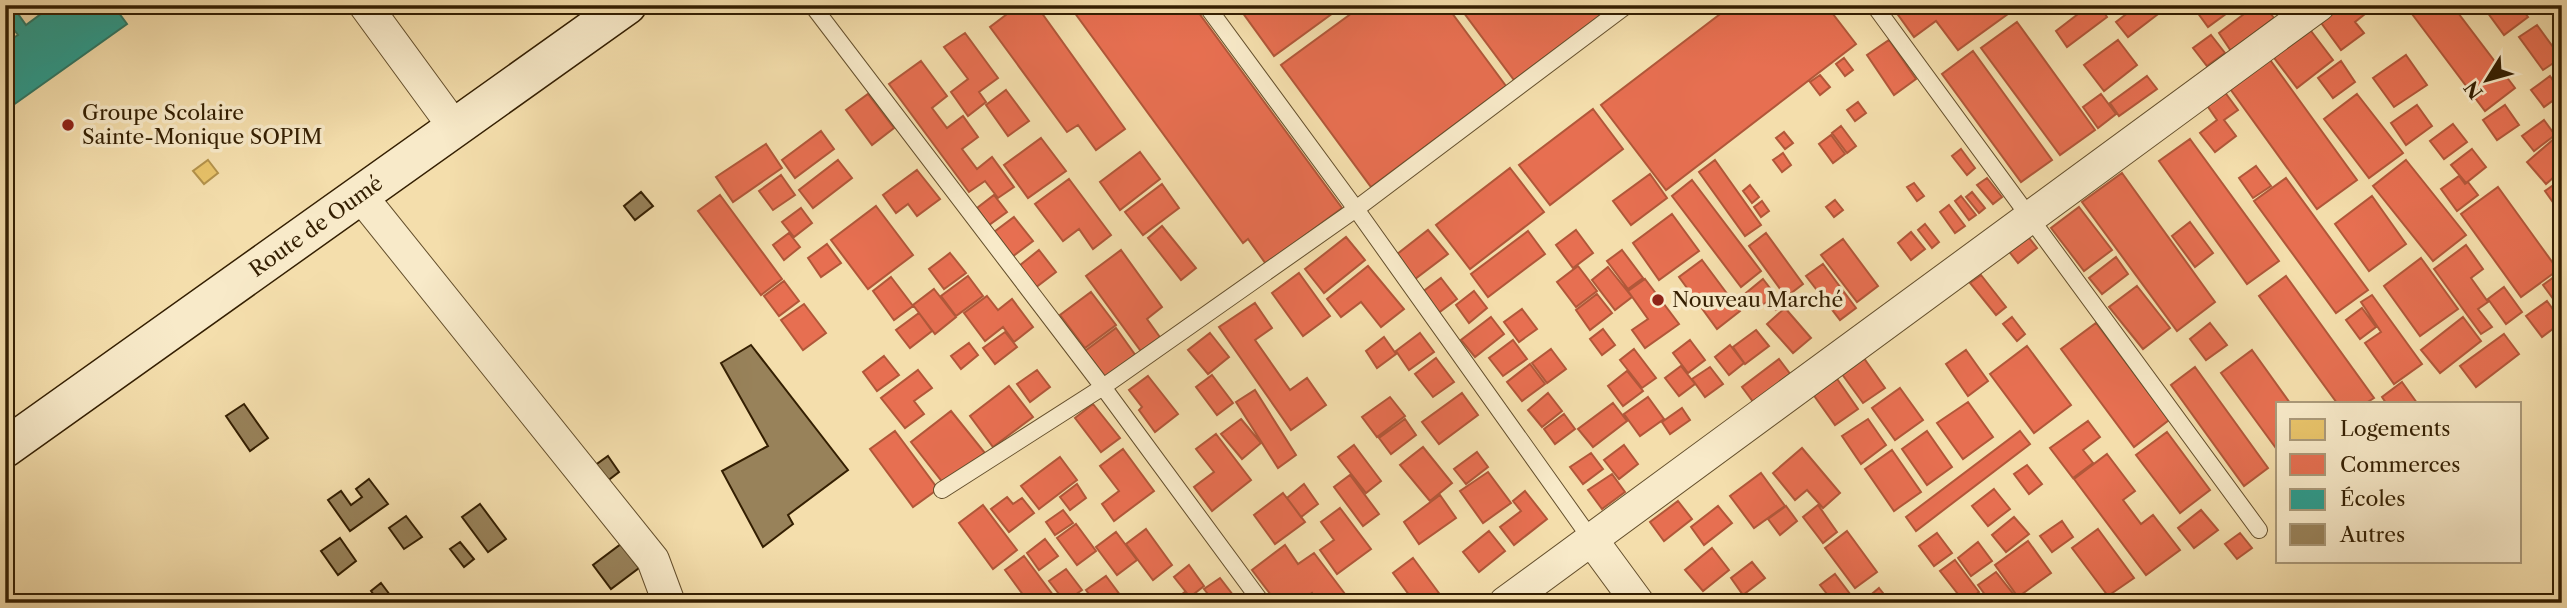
<svg xmlns="http://www.w3.org/2000/svg" width="2567" height="608" font-family="'Libre Caslon Text',serif">
<style>
.homes{fill:#e9c46a;stroke:#b3924b;stroke-width:2}
.shops{fill:#e76f51;stroke:#b15739;stroke-width:2}
.schools{fill:#2a9d8f;stroke:#2d7765;stroke-width:2}
.building{fill:#98825a;stroke:#341f02;stroke-width:2}
.lines{fill:none;stroke-linecap:round;stroke-linejoin:round}
.lane-casing{stroke:#644f2c;stroke-width:18}
.street-casing{stroke:#644f2c;stroke-width:34}
.secondary-casing{stroke:#341f02;stroke-width:41}
.lane{stroke:#f8eac9;stroke-width:16}
.street{stroke:#f8eac9;stroke-width:32}
.secondary{stroke:#f8eac9;stroke-width:38}
.poi-dot{fill:#8f2418;stroke:#f8eac9;stroke-width:2.5}
.labels{text-anchor:middle;stroke-width:7;stroke-linejoin:round;paint-order:stroke}
.poi-label{font-size:21px;fill:#341f02;stroke:#f8eac9;text-anchor:start}
.street-label{font-size:21px;fill:#341f02;stroke:#f8eac9}
</style>
<rect width="100%" height="100%" fill="#f4deac"/>
<filter id="stains"><feTurbulence type="fractalNoise" baseFrequency=".00286" numOctaves="4"/><feColorMatrix values="0 0 0 0 .2 0 0 0 0 .09 0 0 0 0 .02 0 0 0 .5 -.17"/></filter>
<radialGradient id="worn" r=".72"><stop offset=".6" stop-color="#630" stop-opacity="0"/><stop offset="1" stop-color="#630" stop-opacity=".3"/></radialGradient>
<path class="homes" d="M208 160 218 173 204 184 193 171Z"/>
<path class="shops" d="M1019 5H1036L1125 129 1096 150 1078 125 1067 132 990 27Z
M1069 5H1193L1342 208 1266 264 1248 239 1243 243Z
M1237 5H1344L1274 56Z
M1363 5H1446L1506 86 1371 187 1281 65Z
M1458 5H1615L1514 80Z
M1732 5H1826L1856 44 1666 190 1601 105Z
M1891 5H2007L2012 11 1958 50 1936 21 1914 37Z
M2072 5H2099L2107 17 2067 47 2056 31 2078 14Z
M2138 5H2158L2162 11 2128 37 2116 22Z
M2192 5H2232L2234 8 2208 27Z
M2256 5H2264L2274 18 2231 51 2219 33Z
M2339 5H2367L2370 10 2355 22 2364 33 2341 50 2319 20Z
M2415 5H2452L2515 88 2485 111 2409 10Z
M2482 5H2519L2528 17 2504 35Z
M2017 22 2095 130 2060 155 1981 48Z
M2305 23 2333 60 2297 88 2268 50Z
M2537 25 2561 58 2543 70 2519 37Z
M965 33 998 78 979 92 986 102 968 116 951 92 968 79 944 47Z
M2211 35 2225 53 2207 66 2193 48Z
M1889 40 1916 79 1894 95 1867 55Z
M2118 40 2137 65 2104 91 2084 65Z
M1973 51 2052 160 2021 182 1942 74Z
M2406 55 2427 85 2394 107 2373 78Z
M2268 57 2357 180 2317 209 2228 86Z
M1844 58 1853 70 1845 76 1836 64Z
M921 61 947 96 932 108 947 128 963 116 978 137 962 149 977 169 992 157 1014 187 998 198 985 181 969 192 889 84Z
M2341 61 2355 82 2333 98 2318 78Z
M1820 75 1830 87 1820 95 1810 82Z
M2147 76 2157 89 2119 116 2110 103Z
M2550 76 2562 94 2544 107 2531 90Z
M1006 90 1029 121 1008 136 986 105Z
M2224 91 2238 110 2224 120 2236 136 2215 152 2200 133 2217 120 2206 104Z
M868 94 894 128 872 145 846 110Z
M2101 94 2116 114 2098 128 2083 107Z
M2357 94 2403 153 2369 178 2324 119Z
M1858 102 1866 113 1855 121 1847 110Z
M2417 105 2432 126 2406 145 2391 123Z
M2505 105 2519 125 2497 140 2483 120Z
M1593 109 1623 149 1550 205 1519 165Z
M2544 120 2555 135 2534 151 2522 136Z
M2453 124 2467 142 2444 159 2430 141Z
M1841 126 1856 146 1847 153 1832 133Z
M821 131 834 149 795 178 782 160Z
M1784 132 1793 143 1785 149 1776 138Z
M1831 135 1845 154 1833 163 1819 144Z
M1041 138 1066 171 1028 198 1004 165Z
M2555 138 2562 146V170L2546 184 2527 162Z
M2190 139 2279 261 2247 284 2159 161Z
M766 144 782 168 733 202 716 177Z
M1961 149 1975 168 1967 175 1952 156Z
M2472 149 2486 167 2466 183 2451 165Z
M1140 152 1160 179 1120 210 1100 182Z
M1783 153 1791 165 1782 172 1773 160Z
M838 160 852 178 813 208 799 190Z
M1715 160 1761 225 1745 236 1699 172Z
M2406 160 2466 235 2433 261 2373 186Z
M2256 166 2271 186 2253 198 2239 178Z
M1510 168 1544 212 1470 269 1436 225Z
M917 170 940 199 917 216 908 204 896 213 883 195Z
M2122 173 2215 302 2177 331 2082 202Z
M1650 174 1667 198 1631 225 1613 201Z
M781 175 795 195 773 210 759 191Z
M2459 176 2465 184 2468 182 2478 195 2457 211 2441 189Z
M1987 178 2002 197 1993 204 1977 185Z
M2286 178 2368 290 2336 313 2254 201Z
M1069 179 1111 235 1093 249 1079 229 1063 241 1035 204Z
M2562 179V215L2545 191Z
M1692 180 1761 271 1741 287 1672 196Z
M1914 183 1924 196 1917 201 1907 187Z
M1162 184 1179 208 1143 235 1125 212Z
M1750 185 1759 197 1752 203 1743 191Z
M2498 187 2558 270 2521 297 2461 214Z
M1972 192 1985 208 1979 213 1966 197Z
M720 195 782 279 761 295 698 211Z
M994 195 1007 212 989 225 977 208Z
M1961 196 1976 215 1969 220 1955 201Z
M2372 196 2406 244 2369 271 2335 224Z
M1835 200 1843 210 1834 217 1826 207Z
M1762 201 1769 211 1761 217 1754 207Z
M1949 205 1965 226 1955 233 1940 212Z
M876 206 913 255 868 289 831 240Z
M2079 207 2112 250 2084 271 2051 228Z
M801 208 812 223 794 237 782 222Z
M1672 214 1699 251 1659 280 1633 243Z
M1014 217 1033 241 1012 257 994 232Z
M2190 222 2213 253 2195 267 2172 236Z
M1925 224 1939 242 1932 248 1918 230Z
M1162 226 1196 268 1181 280 1148 238Z
M1428 230 1448 254 1415 279 1396 255Z
M1576 230 1593 253 1573 268 1556 245Z
M1528 231 1545 254 1488 297 1471 274Z
M1911 232 1925 249 1911 260 1898 243Z
M789 233 800 247 784 260 773 245Z
M1766 233 1803 284 1786 297 1749 246Z
M2026 234 2037 248 2018 263 2007 249Z
M1346 237 1365 260 1324 293 1305 269Z
M1843 239 1878 286 1857 302 1821 255Z
M827 244 841 263 821 277 808 258Z
M2466 245 2483 269 2471 278 2488 302 2478 309 2492 327 2481 334 2434 269Z
M1039 250 1056 272 1035 288 1019 266Z
M1121 250 1162 307 1147 319 1162 340 1143 354 1086 276Z
M1622 250 1643 278 1628 289 1607 261Z
M950 253 966 273 944 289 929 269Z
M2116 257 2128 274 2102 294 2089 278Z
M2421 258 2458 309 2420 336 2384 286Z
M1702 260 1740 311 1717 329 1679 277Z
M1823 264 1856 308 1840 320 1806 276Z
M1368 266 1404 309 1381 327 1361 302 1341 317 1327 299Z
M1578 266 1597 291 1576 307 1557 282Z
M1608 267 1632 297 1615 310 1592 280Z
M2562 271V311L2543 285Z
M1299 273 1330 316 1303 336 1272 293Z
M1981 275 2006 307 1996 315 1970 283Z
M968 276 983 296 956 316 941 296Z
M2286 276 2374 398 2366 403H2337L2259 296Z
M891 277 913 306 894 320 873 291Z
M1441 278 1457 299 1437 314 1421 293Z
M1645 279 1679 324 1645 348 1632 330 1648 319 1628 291Z
M1763 279 1783 305 1776 310 1768 301 1757 309 1746 293Z
M784 281 799 301 779 316 764 296Z
M2137 286 2170 328 2143 349 2109 307Z
M2504 287 2522 312 2506 324 2488 299Z
M934 289 956 317 935 334 913 305Z
M1474 291 1487 308 1469 323 1456 305Z
M1091 292 1116 325 1085 348 1060 315Z
M1597 294 1612 313 1590 330 1576 310Z
M2372 295 2422 364 2394 384 2365 343 2381 332 2361 302Z
M987 296 998 310 1012 299 1033 327 1014 342 1003 327 985 341 964 313Z
M2547 301 2562 322 2542 337 2526 316Z
M1255 303 1272 328 1255 340 1290 390 1307 378 1326 405 1291 430 1219 327Z
M804 304 826 333 803 350 781 320Z
M1785 308 1811 338 1793 353 1767 324Z
M2362 308 2376 327 2360 339 2346 320Z
M1522 309 1537 329 1519 342 1504 322Z
M919 313 932 331 910 348 896 330Z
M1491 317 1504 334 1475 357 1461 340Z
M2012 317 2025 334 2017 341 2003 324Z
M2463 317 2481 341 2440 373 2421 350Z
M2096 323 2169 420 2134 447 2061 349Z
M2210 323 2227 345 2206 360 2190 339Z
M1116 328 1136 356 1105 378 1085 351Z
M1603 329 1615 345 1602 355 1590 339Z
M1756 330 1769 346 1745 364 1733 347Z
M1005 332 1017 347 995 364 983 348Z
M1210 333 1229 357 1208 374 1188 350Z
M1420 333 1434 352 1409 370 1396 351Z
M2504 334 2519 354 2476 387 2460 366Z
M1384 337 1396 354 1377 368 1366 351Z
M1513 340 1527 359 1503 376 1489 358Z
M1690 340 1705 360 1688 373 1673 353Z
M969 343 978 355 961 369 951 356Z
M1730 345 1744 363 1729 375 1715 357Z
M2027 346 2071 405 2034 433 1990 374Z
M1551 349 1566 369 1547 383 1532 363Z
M1634 349 1656 378 1642 388 1620 360Z
M1966 350 1988 381 1968 396 1946 364Z
M2252 350 2290 403H2278V451L2221 373Z
M1861 354 1885 388 1863 403 1839 370Z
M884 356 899 375 877 391 863 372Z
M1436 358 1454 382 1433 397 1415 374Z
M1779 359 1794 379 1757 407 1742 387Z
M1530 364 1545 384 1522 401 1507 382Z
M1681 366 1695 384 1679 396 1665 378Z
M1710 367 1723 384 1705 397 1692 379Z
M2195 367 2268 468 2244 486 2171 385Z
M918 370 932 388 914 401 924 414 905 428 881 398Z
M1037 370 1050 387 1030 402 1017 384Z
M1627 371 1643 391 1623 406 1608 386Z
M1833 373 1858 409 1835 425 1810 390Z
M1212 375 1233 403 1217 415 1196 387Z
M1148 376 1178 414 1155 432 1139 410 1142 407 1129 390Z
M2402 382 2417 403H2386L2382 397Z
M1009 386 1033 417 993 447 970 416Z
M1900 388 1923 420 1895 440 1872 408Z
M1255 390 1296 455 1278 468 1236 402Z
M1462 393 1478 415 1439 444 1422 422Z
M1548 393 1562 411 1542 427 1528 410Z
M1390 397 1405 416 1377 437 1362 417Z
M1648 397 1664 419 1640 436 1624 414Z
M1968 402 1993 437 1963 459 1937 423Z
M1613 403 1627 421 1593 447 1578 429Z
M1093 404 1120 438 1101 452 1075 418Z
M1682 408 1690 420 1670 434 1662 422Z
M951 411 985 453 944 484 911 442Z
M1564 414 1575 429 1555 444 1544 429Z
M1241 419 1261 443 1242 459 1221 434Z
M1405 419 1416 435 1391 454 1379 438Z
M1868 419 1886 445 1861 464 1842 436Z
M2088 421 2100 437 2083 450 2093 463 2073 478 2050 448Z
M895 431 938 489 913 507 870 449Z
M1927 431 1952 467 1927 485 1902 449Z
M2020 431 2030 444 1916 531 1906 517Z
M2167 432 2210 490 2180 513 2136 455Z
M1216 434 1251 480 1212 511 1194 487 1214 472 1196 449Z
M1354 445 1381 481 1366 493 1338 457Z
M1624 445 1638 464 1619 479 1604 460Z
M1423 447 1452 483 1430 501 1400 465Z
M1802 448 1840 493 1823 508 1807 490 1795 500 1773 473Z
M1123 449 1154 491 1114 521 1102 504 1119 491 1100 466Z
M1892 450 1921 492 1894 511 1865 469Z
M1477 452 1488 467 1466 484 1454 469Z
M1591 453 1603 469 1583 484 1570 467Z
M2107 454 2135 491 2123 500 2141 524 2153 515 2180 550 2146 575 2074 479Z
M1060 457 1077 480 1039 509 1021 486Z
M2027 465 2042 484 2029 494 2014 474Z
M1488 472 1511 503 1483 523 1460 491Z
M1761 473 1785 506 1754 528 1730 496Z
M1612 474 1625 492 1602 509 1588 490Z
M1350 475 1379 514 1363 526 1334 487Z
M1077 484 1086 498 1070 510 1060 497Z
M1304 484 1318 504 1301 517 1287 498Z
M1994 489 2010 509 1988 526 1972 506Z
M1525 491 1547 519 1514 545 1500 527 1521 511 1513 501Z
M1283 493 1305 522 1275 544 1254 515Z
M1440 495 1456 518 1419 544 1404 522Z
M1007 497 1013 504 1022 498 1034 513 1009 532 991 509Z
M1678 501 1692 519 1664 541 1650 522Z
M983 505 1017 550 993 569 959 523Z
M1818 505 1837 532 1823 543 1803 517Z
M1718 506 1732 523 1704 545 1691 527Z
M1786 506 1797 521 1780 535 1768 519Z
M1340 508 1371 549 1337 574 1320 550 1334 540 1321 522Z
M1063 510 1073 523 1055 535 1046 522Z
M2201 510 2218 530 2194 548 2178 528Z
M2014 517 2029 534 2006 552 1992 535Z
M2062 521 2073 537 2052 552 2040 536Z
M1076 524 1096 551 1077 565 1057 538Z
M1146 529 1172 565 1153 580 1126 544Z
M2098 529 2134 578 2108 596 2072 548Z
M1489 531 1505 551 1479 572 1463 552Z
M1847 531 1877 572 1855 588 1825 548Z
M1116 532 1137 560 1117 575 1096 547Z
M1937 533 1952 553 1934 566 1919 546Z
M2240 533 2252 548 2237 559 2225 544Z
M1045 539 1058 556 1039 570 1027 553Z
M2028 541 2051 573 2018 597 1995 565Z
M1978 542 1992 561 1971 576 1958 558Z
M1285 545 1298 564 1314 553 1345 594 1333 603H1319L1312 593 1298 603H1277L1252 570Z
M1712 548 1729 570 1703 591 1685 570Z
M1024 556 1059 603H1029L1005 570Z
M1413 558 1444 600 1440 603H1415L1393 573Z
M1955 560 1979 592 1965 603 1940 571Z
M1752 562 1765 578 1743 595 1731 578Z
M1189 565 1204 586 1190 597 1174 577Z
M1066 569 1082 590 1065 602 1049 581Z
M1996 572 2018 600 2015 603H1991L1978 585Z
M1835 574 1856 602 1855 603H1834L1820 585Z
M1106 576 1123 599 1119 603H1095L1086 590Z
M1220 578 1233 595 1223 603H1215L1204 589Z
M1879 588 1891 603H1861Z
M1185 592 1193 603H1170Z"/>
<path class="schools" d="M9 5H24L16 11 26 25 53 5H113L127 24 9 108 5 104V43L18 35 5 18V8Z"/>
<path class="building" d="M641 192 653 206 635 220 624 206Z
M751 345 848 470 788 515 793 524 763 547 722 471 768 446 721 363Z
M244 404 268 438 250 451 226 416Z
M608 456 619 472 606 482 594 466Z
M369 479 388 504 350 531 328 500 341 491 351 505 362 497 356 489Z
M480 504 506 539 488 552 462 517Z
M406 516 422 537 404 549 389 528Z
M340 538 356 561 338 575 321 551Z
M460 542 474 559 464 567 450 549Z
M621 544 639 568 611 589 593 565Z
M381 583 390 595 380 603 371 591Z"/>
<g class="lines">
<defs>
<path id="lane" d="M812 5 1103 387 1262 603
M1206 5 1356 209 1591 539
M1874 5 2259 530
M942 490 1103 387 1356 209 1627 5"/>
<path id="street" d="M365 5 455 128
M360 195 653 560 669 603
M1591 539 1638 603
M1505 603 2319 5"/>
<g id="secondary">
<path id="s1" d="M5 448 627 5"/>
</g>
</defs>
<use href="#lane" class="lane-casing"/>
<use href="#street" class="street-casing"/>
<use href="#secondary" class="secondary-casing"/>
<use href="#lane" class="lane"/>
<use href="#street" class="street"/>
<use href="#secondary" class="secondary"/>
</g>
<g class="poi-dot">
<circle cx="68" cy="125" r="7"/>
<circle cx="1658" cy="300" r="7"/>
</g>
<g class="labels">
<g class="poi-label">
<text x="82" y="120">Groupe Scolaire<tspan x="82" dy="24">Sainte-Monique SOPIM</tspan></text>
<text x="1672" y="307">Nouveau Marché</text>
</g>
<g class="street-label">
<text dy="7" stroke="none"><textPath href="#s1" startOffset="382">Route de Oumé</textPath></text>
</g>
</g>
<rect width="2567" height="608" fill="none" stroke="#f4deac" stroke-width="28"/>
<rect x="7" y="7" width="2553" height="594" fill="none" stroke="#341f02" stroke-width="3.5"/>
<rect x="14" y="14" width="2539" height="580" fill="none" stroke="#341f02" stroke-width="2"/>
<rect x="2276" y="402" width="245" height="161" fill="#f8eac9" stroke="#aa9979" stroke-width="2"/>
<rect x="2290" y="419" width="35" height="21" fill="#e9c46a" stroke="#aa9979" stroke-width="2"/>
<text x="2340" y="436" font-size="21" fill="#341f02">Logements</text>
<rect x="2290" y="454" width="35" height="21" fill="#e76f51" stroke="#aa9979" stroke-width="2"/>
<text x="2340" y="472" font-size="21" fill="#341f02">Commerces</text>
<rect x="2290" y="489" width="35" height="21" fill="#2a9d8f" stroke="#aa9979" stroke-width="2"/>
<text x="2340" y="506" font-size="21" fill="#341f02">Écoles</text>
<rect x="2290" y="524" width="35" height="21" fill="#98825a" stroke="#aa9979" stroke-width="2"/>
<text x="2340" y="542" font-size="21" fill="#341f02">Autres</text>
<g transform="translate(2487 80) rotate(233)" stroke="#f8eac9" stroke-width="5" paint-order="stroke">
<path d="M0-5L12 26L0 18L-12 26Z" fill="#341f02"/>
<text y="-10" font-size="19" font-weight="bold" text-anchor="middle" fill="#341f02">N</text>
</g>
<rect width="100%" height="100%" filter="url(#stains)"/>
<rect width="100%" height="100%" fill="url(#worn)"/>
</svg>
